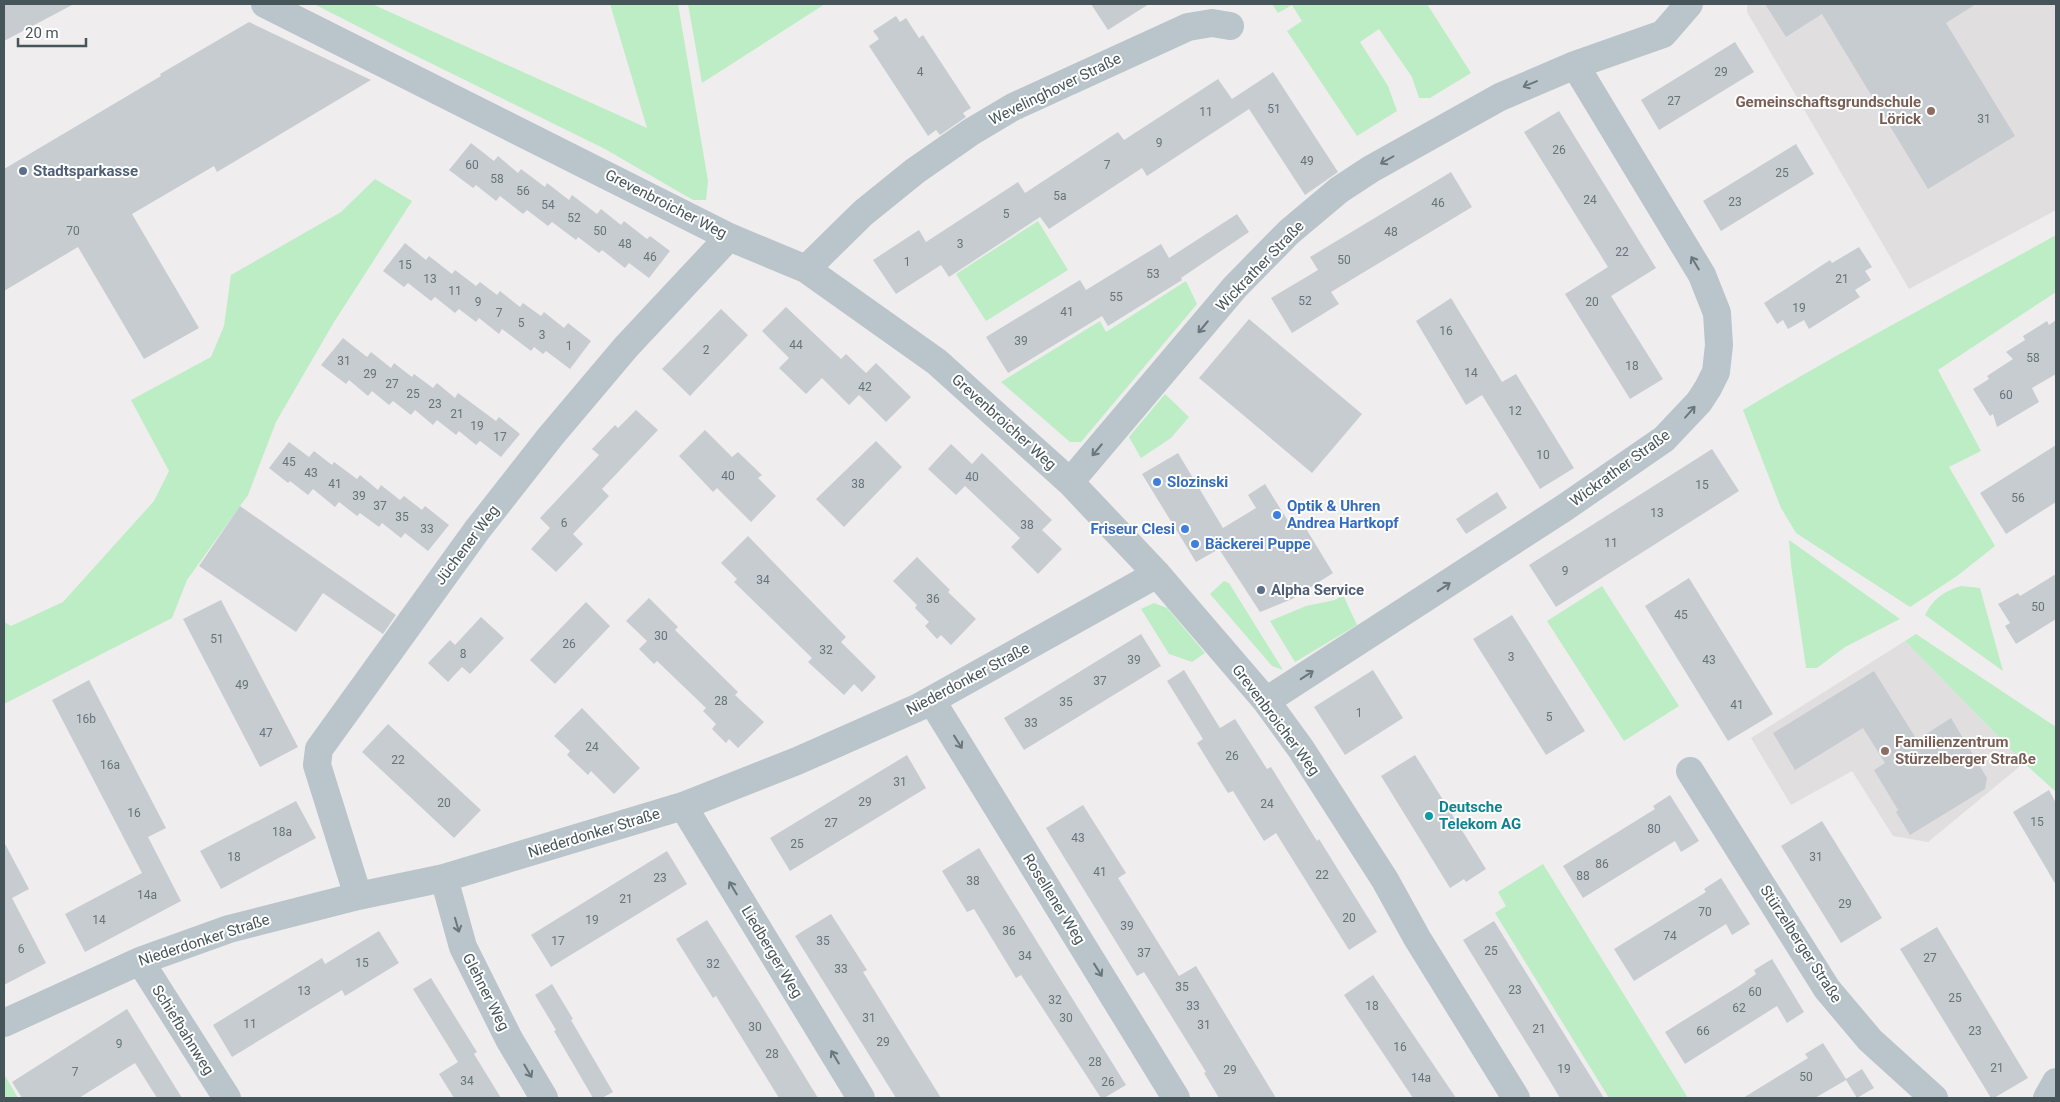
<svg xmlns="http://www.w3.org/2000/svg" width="2060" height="1102" font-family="Roboto,sans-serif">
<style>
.education{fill:#e1dedf}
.green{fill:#bcedc4}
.building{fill:#c7ccd0}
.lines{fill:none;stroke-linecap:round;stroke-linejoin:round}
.minor{stroke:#b9c5ca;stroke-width:28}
.oneway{stroke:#68777c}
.education-dot{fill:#8d6e63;stroke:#fff;stroke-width:2}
.service-dot{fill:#5c6f8a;stroke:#fff;stroke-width:2}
.shop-dot{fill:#3f7fe0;stroke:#fff;stroke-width:2}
.culture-dot{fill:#0f9aa8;stroke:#fff;stroke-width:2}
.labels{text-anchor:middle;stroke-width:4;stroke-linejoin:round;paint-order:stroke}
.number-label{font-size:12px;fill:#667378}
.street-label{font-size:15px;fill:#46555a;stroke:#fff}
.education-label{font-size:15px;font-weight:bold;fill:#785e54;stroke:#fff;text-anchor:end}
.service-label{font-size:15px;font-weight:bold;fill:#4e5e75;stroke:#fff;text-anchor:start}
.shop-label{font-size:15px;font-weight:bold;fill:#366cbe;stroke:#fff;text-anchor:start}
.culture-label{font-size:15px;font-weight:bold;fill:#0d838f;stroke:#fff;text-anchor:start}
</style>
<rect width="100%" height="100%" fill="#f0edee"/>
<path class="education" d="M1747 4H2056V210L1909 289 1747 12Z
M1905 641 2024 763 1928 842 1893 836 1852 771 1791 805 1751 738Z"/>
<path class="green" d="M314 4H372L647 128 610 4H678L708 181 706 200H693L605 149 400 48Z
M688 4H825L702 83Z
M1272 4H1427L1471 73 1430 98H1419L1412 77 1379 29 1360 42 1388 86 1397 111 1357 136 1287 31 1302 21 1292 5 1278 13Z
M375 179 412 201 334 322 276 422 248 495 187 580 172 618 4 704V622L11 626 63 602 154 501 169 471 131 400 211 357 224 326 231 275 341 212Z
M1038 221 1068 270 986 321 956 274Z
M2056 235V292L1938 370 1981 451 1949 467 1995 546 1957 576 1910 607 1796 533 1781 508 1743 410C1845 349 1952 293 2056 235Z
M1186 281 1197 304 1081 442H1070L1001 382 1100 321 1106 332Z
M1165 394 1189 417 1171 438 1141 458 1129 437Z
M1789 540 1900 619 1845 647 1817 668H1806L1791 565Z
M1224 581 1229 583 1283 670 1272 666 1210 594Z
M1602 586 1679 706 1624 741 1547 621Z
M1961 586 1980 588 2003 671 1925 615C1933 599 1944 591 1961 586Z
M1343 595 1357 625 1295 662 1270 621 1306 606 1335 600Z
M1154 603 1167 608 1205 653 1192 662 1169 654 1141 609Z
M1916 634 2056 727V792L2024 763 1905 641Z
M1543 864 1688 1098H1609L1495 913 1506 906 1498 892Z
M4 1074 18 1098H4Z"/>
<path class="building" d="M4 4H74L4 41Z
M1091 4H1149L1108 30Z
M1765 4H1976L1946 23 2015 136 1928 189 1822 14 1786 37Z
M896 16 900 22 906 18 919 38 923 35 971 108 963 113 966 117 940 135 936 130 928 136 869 46 879 39 873 31Z
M249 22 371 80 217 172 214 166 132 214 199 328 144 359 78 247 4 291V169L161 76 160 74Z
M1735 42 1754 72 1659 130 1641 100Z
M1273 72 1338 172 1305 195 1249 109 1147 176 1142 168 1049 229 1040 217 949 277 941 265 896 294 873 260 919 230 926 242 1018 182 1025 193 1118 132 1124 140 1218 79 1232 99Z
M1559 111 1656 268 1611 296 1663 379 1630 399 1565 294 1608 267 1524 132Z
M471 143 494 161 498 156 518 173 521 169 545 187 547 183 569 200 572 195 597 214 601 209 621 225 624 221 647 239 650 236 670 251 649 278 629 263 625 268 602 250 599 253 578 237 576 240 552 222 548 226 527 210 523 214 500 196 496 201 476 185 473 188 449 170Z
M1796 144 1814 174 1721 231 1703 201Z
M1451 172 1472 207 1331 292 1339 304 1292 333 1271 298 1318 270 1310 257Z
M1237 214 1249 232 1181 278 1182 280 1108 326 1102 316 1008 373 986 337 1080 280 1086 290 1161 244 1169 258Z
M405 243 426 260 429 256 452 274 455 270 476 286 480 282 497 295 500 291 520 307 523 303 541 316 544 312 564 328 568 323 591 341 570 369 546 351 543 354 534 347 531 351 502 329 499 334 479 318 476 322 459 309 455 313 435 297 431 301 408 283 404 287 383 271Z
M1859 247 1872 267 1865 271 1871 280 1855 290 1860 297 1809 329 1804 320 1788 329 1783 320 1777 324 1764 303 1830 260 1832 263Z
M1451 298 1502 382 1516 374 1574 468 1540 489 1482 395 1466 405 1416 321Z
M786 307 841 359 846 354 866 373 876 363 911 397 886 422 859 395 849 405 822 378 806 394 779 368 789 358 762 331Z
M721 309 748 335 690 396 662 369Z
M1249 319 1362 414 1312 473 1199 378Z
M2056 320V374L2032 388 2039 402 1997 427 1993 414 1990 416 1973 389 1989 379 1987 376 2013 359 2006 352 2025 340 2023 336 2047 321 2049 325Z
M343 338 367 357 371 352 391 368 394 363 412 377 414 374 433 388 437 383 455 398 458 393 496 421 499 417 520 434 501 457 480 441 476 445 459 431 456 435 437 420 433 425 415 410 411 415 393 401 389 405 372 391 368 396 349 380 346 384 321 365Z
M636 410 658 430 602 489 609 496 573 534 583 544 556 572 531 549 550 528 540 518 599 455 592 449 615 425 618 428Z
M705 430 732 457 738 452 762 475 758 478 776 496 751 522 717 488 713 492 679 456Z
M876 441 902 467 844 527 816 499Z
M289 442 309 457 314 451 332 465 334 462 357 479 360 475 378 490 381 485 400 500 404 496 422 510 425 506 449 525 428 551 405 533 401 538 382 523 379 527 360 513 357 516 339 502 335 507 313 489 308 495 290 481 288 483 269 468Z
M951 444 972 464 982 453 1052 520 1042 530 1062 549 1038 574 1011 547 1020 538 965 486 956 495 928 469Z
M2056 445V502L2006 534 1980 493Z
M1712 449 1739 491 1556 607 1529 565Z
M1178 453 1223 528 1256 508 1248 495 1265 484 1293 529 1302 522 1333 573 1292 599 1260 612 1219 549 1196 562 1142 474Z
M1497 492 1507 508 1466 534 1456 519Z
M240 506 396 615 383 634 323 593 296 632 199 566Z
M748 536 846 637 841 642 876 677 862 692 854 684 844 695 808 662 812 658 734 582 737 579 721 563Z
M917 557 950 590 948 592 976 619 951 645 941 635 937 639 925 626 929 622 915 608 917 605 893 581Z
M2056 574V619L2016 644 2005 626 2010 623 1998 604 2018 593 2020 596Z
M1689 578 1773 714 1728 741 1645 606Z
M649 598 678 627 675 630 738 692 735 695 764 722 738 748 729 739 726 743 712 729 716 724 703 711 706 708 657 661 654 664 639 649 647 641 626 621Z
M221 600 298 747 260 767 183 619Z
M586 602 610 626 555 684 530 660Z
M1512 615 1585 731 1546 755 1473 639Z
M481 617 504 638 470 674 462 667 448 682 428 663 450 640 455 645Z
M1141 634 1161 666 1024 750 1004 718Z
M1184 670 1220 728 1235 719 1267 769 1271 767 1317 841 1319 839 1377 932 1349 950 1276 833 1264 841 1233 791 1228 793 1197 743 1203 739 1167 681Z
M1373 670 1403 718 1345 755 1314 707Z
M1874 671 1917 740 1951 718 1987 778 1985 789 1910 835 1896 812 1898 810 1874 770 1885 763 1863 728 1795 770 1773 733Z
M89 680 166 828 148 837 181 901 85 952 65 914 142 873 52 700Z
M582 708 640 768 614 794 591 771 588 775 567 755 570 751 554 736Z
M388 724 481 810 454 838 362 752Z
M907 755 926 788 790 871 770 838Z
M1415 755 1486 869 1466 882 1464 879 1450 888 1381 776Z
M2049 790 2056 803V885L2013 812Z
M1670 795 1699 841 1681 852 1675 841 1583 898 1563 866 1655 809 1653 806Z
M296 801 316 838 221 889 200 851Z
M1083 805 1126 873 1118 878 1179 976 1196 966 1276 1098H1219L1204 1073 1206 1072 1144 972 1137 976 1046 828Z
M1822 821 1882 918 1841 943 1781 846Z
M4 842 29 889 12 898 46 963 4 985Z
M979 848 1126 1085 1104 1098H1101L1021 975 1016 978 974 909 967 912 942 871Z
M667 851 687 884 551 967 531 935Z
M1721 878 1750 924 1732 935 1726 924 1634 981 1614 949 1706 892 1704 889Z
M831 914 867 970 863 972 941 1098H896L795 936Z
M707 920 761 1005 818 1098H779L716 996 713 998 676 939Z
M1494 921 1543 1000 1604 1098H1560L1548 1078 1463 940Z
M1937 927 2028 1078 1994 1098H1991L1900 949Z
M379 931 399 963 345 996 342 990 232 1057 213 1025 322 958 325 964Z
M1772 959 1804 1012 1787 1023 1777 1006 1685 1064 1665 1032 1739 986 1756 974 1754 970Z
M1373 975 1429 1058 1456 1098H1413L1344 995Z
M431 978 477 1052 474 1054 501 1098H454L439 1074 458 1062 413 989Z
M552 984 573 1019 571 1020 613 1092 602 1098H593L554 1031 556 1030 535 995Z
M127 1009 182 1098H157L135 1063 79 1098H22L12 1082Z
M1823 1043 1846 1079 1862 1069 1874 1088 1857 1098 1846 1080 1815 1098H1743L1808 1058 1805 1054Z"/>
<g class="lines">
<path class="minor" d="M265 4 729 237 806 269 937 362 1070 482 1157 574 1266 701 1301 749 1385 880 1417 938 1516 1098
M806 269 863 213 915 171 971 132 1013 107 1188 27 1212 23 1230 26
M1070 482 1235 287 1289 232 1339 190 1371 169 1500 97 1575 65 1663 34 1689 4
M932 701 1176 1098
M1266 701 1564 508 1664 439 1699 402 1708 388 1716 372 1719 345 1717 313 1702 275 1575 65
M1690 771 1827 989 1870 1040 1934 1098
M683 806 861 1098
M444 878 463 947 509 1039 544 1098
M358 896 317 765 319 749 477 530 550 437 626 347 729 237
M140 961 227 1098
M4 1023 140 961 229 929 358 896 444 878 683 806 797 761 919 707 1157 574
M2047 1098 2056 1082"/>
</g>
<defs><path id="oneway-shaft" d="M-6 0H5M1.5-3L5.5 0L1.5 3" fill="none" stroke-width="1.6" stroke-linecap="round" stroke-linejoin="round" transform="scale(1.25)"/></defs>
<g class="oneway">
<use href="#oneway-shaft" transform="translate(1530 84) rotate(157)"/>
<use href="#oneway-shaft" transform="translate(1387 160) rotate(150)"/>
<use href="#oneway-shaft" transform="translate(1695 263) rotate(-121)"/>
<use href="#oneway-shaft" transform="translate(1203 327) rotate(130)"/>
<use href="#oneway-shaft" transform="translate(1690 412) rotate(-49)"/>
<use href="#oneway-shaft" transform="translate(1097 450) rotate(130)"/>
<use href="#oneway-shaft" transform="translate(1444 587) rotate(-33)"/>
<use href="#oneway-shaft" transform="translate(1307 675) rotate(-33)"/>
<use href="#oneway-shaft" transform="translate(958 742) rotate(58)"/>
<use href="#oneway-shaft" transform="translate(733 888) rotate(-121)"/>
<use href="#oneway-shaft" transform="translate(457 925) rotate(74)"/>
<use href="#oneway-shaft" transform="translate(1098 970) rotate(58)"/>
<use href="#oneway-shaft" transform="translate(835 1057) rotate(-121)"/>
<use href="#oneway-shaft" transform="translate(528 1071) rotate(60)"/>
</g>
<g class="education-dot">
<circle cx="1931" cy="111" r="5"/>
<circle cx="1885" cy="751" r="5"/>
</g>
<g class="service-dot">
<circle cx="23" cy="171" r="5"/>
<circle cx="1261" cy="590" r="5"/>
</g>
<g class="shop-dot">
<circle cx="1157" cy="482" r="5"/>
<circle cx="1277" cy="515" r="5"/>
<circle cx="1185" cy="529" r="5"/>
<circle cx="1195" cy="544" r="5"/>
</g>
<circle class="culture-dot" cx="1429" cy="816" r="5"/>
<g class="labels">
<g class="number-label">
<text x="920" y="76">4</text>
<text x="1721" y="76">29</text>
<text x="1674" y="105">27</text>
<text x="1274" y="113">51</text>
<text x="1206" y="116">11</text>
<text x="1984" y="123">31</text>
<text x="1159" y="147">9</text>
<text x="1559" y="154">26</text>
<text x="1307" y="165">49</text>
<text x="472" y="169">60</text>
<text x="1107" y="169">7</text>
<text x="1782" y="177">25</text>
<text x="497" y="183">58</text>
<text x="523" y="195">56</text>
<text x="1060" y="200">5a</text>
<text x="1590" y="204">24</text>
<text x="1735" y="206">23</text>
<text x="1438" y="207">46</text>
<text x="548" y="209">54</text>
<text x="1006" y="218">5</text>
<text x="574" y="222">52</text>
<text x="73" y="235">70</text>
<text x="600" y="235">50</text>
<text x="1391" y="236">48</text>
<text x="625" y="248">48</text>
<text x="960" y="248">3</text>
<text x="1622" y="256">22</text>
<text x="650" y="261">46</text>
<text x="1344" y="264">50</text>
<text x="907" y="266">1</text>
<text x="405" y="269">15</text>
<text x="1153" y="278">53</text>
<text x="430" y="283">13</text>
<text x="1842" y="283">21</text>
<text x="455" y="295">11</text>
<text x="1116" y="301">55</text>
<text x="1305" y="305">52</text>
<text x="478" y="306">9</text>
<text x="1592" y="306">20</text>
<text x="1799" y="312">19</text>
<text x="1067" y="316">41</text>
<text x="499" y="317">7</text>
<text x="521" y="327">5</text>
<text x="1446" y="335">16</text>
<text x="542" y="339">3</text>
<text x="1021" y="345">39</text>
<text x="796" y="349">44</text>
<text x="569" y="350">1</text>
<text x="706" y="354">2</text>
<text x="2033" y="362">58</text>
<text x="344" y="365">31</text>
<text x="1632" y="370">18</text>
<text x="1471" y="377">14</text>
<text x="370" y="378">29</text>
<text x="392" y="388">27</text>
<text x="865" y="391">42</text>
<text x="413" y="398">25</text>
<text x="2006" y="399">60</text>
<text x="435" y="408">23</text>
<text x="1515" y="415">12</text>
<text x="457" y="418">21</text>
<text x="477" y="430">19</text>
<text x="500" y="441">17</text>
<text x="1543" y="459">10</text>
<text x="289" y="466">45</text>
<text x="311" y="477">43</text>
<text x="728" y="480">40</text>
<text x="972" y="481">40</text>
<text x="335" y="488">41</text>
<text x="858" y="488">38</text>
<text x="1702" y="489">15</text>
<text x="359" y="500">39</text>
<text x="2018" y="502">56</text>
<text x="380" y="510">37</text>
<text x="1657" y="517">13</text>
<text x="402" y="521">35</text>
<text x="564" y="527">6</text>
<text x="1027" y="529">38</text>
<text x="427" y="533">33</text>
<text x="1611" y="547">11</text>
<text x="1565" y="575">9</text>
<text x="763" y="584">34</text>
<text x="933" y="603">36</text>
<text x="2038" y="611">50</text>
<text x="1681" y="619">45</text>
<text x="661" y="640">30</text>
<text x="217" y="643">51</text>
<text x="569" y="648">26</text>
<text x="826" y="654">32</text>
<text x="463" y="658">8</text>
<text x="1511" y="661">3</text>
<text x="1134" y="664">39</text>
<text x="1709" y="664">43</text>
<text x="1100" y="685">37</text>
<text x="242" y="689">49</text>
<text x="721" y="705">28</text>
<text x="1066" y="706">35</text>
<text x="1737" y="709">41</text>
<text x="1359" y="717">1</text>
<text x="1549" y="721">5</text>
<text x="86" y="723">16b</text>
<text x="1031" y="727">33</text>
<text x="266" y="737">47</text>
<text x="592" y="751">24</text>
<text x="1232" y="760">26</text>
<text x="398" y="764">22</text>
<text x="110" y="769">16a</text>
<text x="900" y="786">31</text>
<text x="865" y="806">29</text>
<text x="444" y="807">20</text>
<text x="1267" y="808">24</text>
<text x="134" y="817">16</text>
<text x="2037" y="826">15</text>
<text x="831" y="827">27</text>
<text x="1654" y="833">80</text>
<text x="282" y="836">18a</text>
<text x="1078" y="842">43</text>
<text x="797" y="848">25</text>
<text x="234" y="861">18</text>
<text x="1816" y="861">31</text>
<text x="1602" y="868">86</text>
<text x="1100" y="876">41</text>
<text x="1322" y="879">22</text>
<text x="1583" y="880">88</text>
<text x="660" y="882">23</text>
<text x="973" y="885">38</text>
<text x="147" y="899">14a</text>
<text x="626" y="903">21</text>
<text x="1845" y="908">29</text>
<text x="1705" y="916">70</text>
<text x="1349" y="922">20</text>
<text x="99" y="924">14</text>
<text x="592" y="924">19</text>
<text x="1127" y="930">39</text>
<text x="1009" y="935">36</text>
<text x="1670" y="940">74</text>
<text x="558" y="945">17</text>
<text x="823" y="945">35</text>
<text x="21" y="953">6</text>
<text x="1491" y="955">25</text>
<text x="1144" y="957">37</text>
<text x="1025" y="960">34</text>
<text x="1930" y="962">27</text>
<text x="362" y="967">15</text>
<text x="713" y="968">32</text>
<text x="841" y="973">33</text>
<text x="1182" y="991">35</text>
<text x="1515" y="994">23</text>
<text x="304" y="995">13</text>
<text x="1755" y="996">60</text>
<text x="1955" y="1002">25</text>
<text x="1055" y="1004">32</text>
<text x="1193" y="1010">33</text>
<text x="1372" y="1010">18</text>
<text x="1739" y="1012">62</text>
<text x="869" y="1022">31</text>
<text x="1066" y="1022">30</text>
<text x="250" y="1028">11</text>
<text x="1204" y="1029">31</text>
<text x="755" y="1031">30</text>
<text x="1539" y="1033">21</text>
<text x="1703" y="1035">66</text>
<text x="1975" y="1035">23</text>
<text x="883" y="1046">29</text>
<text x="119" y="1048">9</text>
<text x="1400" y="1051">16</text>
<text x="772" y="1058">28</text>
<text x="1095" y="1066">28</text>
<text x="1997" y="1072">21</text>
<text x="1564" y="1073">19</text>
<text x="1230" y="1074">29</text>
<text x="75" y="1076">7</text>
<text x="1806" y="1081">50</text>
<text x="1421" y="1082">14a</text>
<text x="467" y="1085">34</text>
<text x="1108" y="1086">26</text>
</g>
<g class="street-label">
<text transform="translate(1055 89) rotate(-26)" y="5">Wevelinghover Straße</text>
<text transform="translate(666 204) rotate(27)" y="5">Grevenbroicher Weg</text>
<text transform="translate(1260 266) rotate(-46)" y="5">Wickrather Straße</text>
<text transform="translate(1004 422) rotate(42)" y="5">Grevenbroicher Weg</text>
<text transform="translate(1620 468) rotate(-36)" y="5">Wickrather Straße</text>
<text transform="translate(467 545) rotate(-53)" y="5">Jüchener Weg</text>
<text transform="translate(968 679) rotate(-28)" y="5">Niederdonker Straße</text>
<text transform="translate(1276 720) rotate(53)" y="5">Grevenbroicher Weg</text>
<text transform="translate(594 833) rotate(-17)" y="5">Niederdonker Straße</text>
<text transform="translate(1054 899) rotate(58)" y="5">Rosellener Weg</text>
<text transform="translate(204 940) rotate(-18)" y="5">Niederdonker Straße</text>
<text transform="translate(1801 944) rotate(57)" y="5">Stürzelberger Straße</text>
<text transform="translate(772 952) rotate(59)" y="5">Liedberger Weg</text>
<text transform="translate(486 992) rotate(63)" y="5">Glehner Weg</text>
<text transform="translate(183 1030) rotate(58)" y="5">Schiefbahnweg</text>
</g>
<g class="education-label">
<text x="1921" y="107">Gemeinschaftsgrundschule<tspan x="1921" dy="17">Lörick</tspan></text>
<text x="1895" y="747" text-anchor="start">Familienzentrum<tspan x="1895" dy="17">Stürzelberger Straße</tspan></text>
</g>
<g class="service-label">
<text x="33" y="176">Stadtsparkasse</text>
<text x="1271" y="595">Alpha Service</text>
</g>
<g class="shop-label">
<text x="1167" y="487">Slozinski</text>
<text x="1287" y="511">Optik &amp; Uhren<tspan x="1287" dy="17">Andrea Hartkopf</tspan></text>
<text x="1175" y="534" text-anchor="end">Friseur Clesi</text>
<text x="1205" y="549">Bäckerei Puppe</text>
</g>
<g class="culture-label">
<text x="1439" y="812">Deutsche<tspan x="1439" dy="17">Telekom AG</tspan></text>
</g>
</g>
<rect width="2060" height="1102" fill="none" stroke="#46555a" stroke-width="10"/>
<path d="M18 38v8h68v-8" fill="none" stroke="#46555a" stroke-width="2.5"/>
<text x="25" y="38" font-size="15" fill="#46555a" stroke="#ffffff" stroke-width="4" paint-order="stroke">20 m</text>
</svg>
